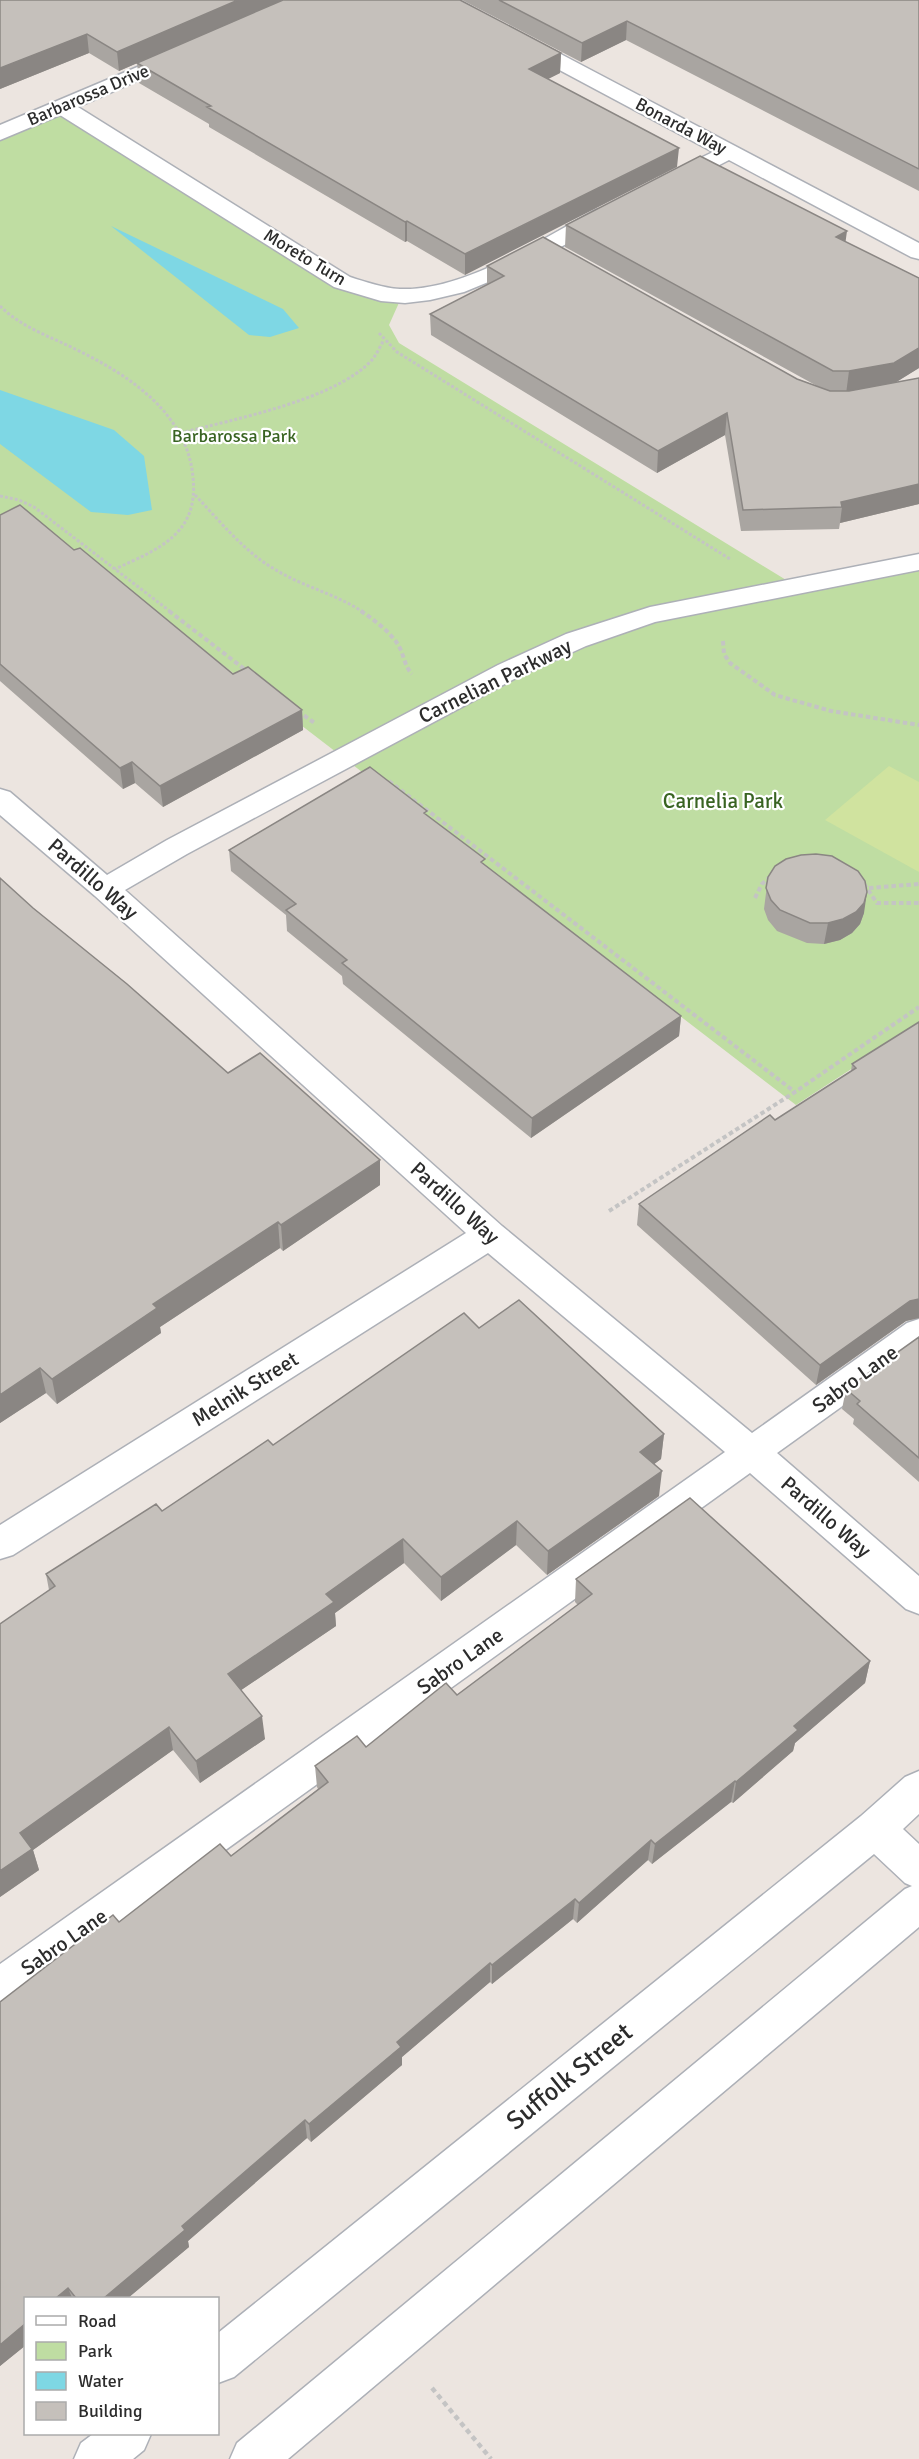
<svg xmlns="http://www.w3.org/2000/svg" width="919" height="2459" font-family="Signika,sans-serif">
<style>
.green{fill:#bfdda2}
.pitch{fill:#d0e39f}
.water{fill:#7ed7e4}
.lines{fill:none;stroke-linecap:round;stroke-linejoin:round}
.minor-casing{stroke:#adb0b7;stroke-width:3}
.path-far2{stroke:#c4c4c4;stroke-width:3;stroke-dasharray:3 2;stroke-linecap:butt}
.path-far1{stroke:#c4c4c4;stroke-width:4;stroke-dasharray:4.5 3;stroke-linecap:butt}
.path{stroke:#c4c4c4;stroke-width:4.5;stroke-dasharray:5 4;stroke-linecap:butt}
.minor{fill:#fff;fill-rule:evenodd}
.wall{fill:#a9a5a1}
.shaded-wall{fill:#8a8683}
.building{fill:#c5c0bb;stroke:#8a8683;stroke-width:1.5}
.labels{text-anchor:middle;stroke-width:4.5;stroke-linejoin:round;paint-order:stroke}
.far-street-label{font-size:18px;fill:#2c2c2c;stroke:#fff}
.far-park-label{font-size:18px;fill:#396422;stroke:#fff}
.street-label{font-size:21px;fill:#2c2c2c;stroke:#fff}
.park-label{font-size:21px;fill:#396422;stroke:#fff}
.near-street-label{font-size:26px;fill:#2c2c2c;stroke:#fff}
</style>
<rect width="100%" height="100%" fill="#ece5e0"/>
<path class="green" d="M61 106 342 282 402 296 389 325 399 343 796 586 919 562V1025L796 1105 35 521 0 537V133Z"/>
<path class="pitch" d="M889 766 919 782V872L825 820Z"/>
<path class="water" d="M111 226 283 309 299 328 270 337 249 335Z
M0 390 114 430 144 456 152 510 128 515 91 512 0 444Z"/>
<g class="lines">
<defs>
<path id="minor" d="M433 0H458L919 243V259L911 257 729 160 677 187 669 189 661 187 658 182 661 177 713 152 436 4Z
M180 49 187 51 190 55 187 59 78 107 350 277C366 282 383 288 400 289 466 291 539 240 596 210L604 208 612 210 615 215 612 220 515 271 464 292 430 300 405 303 381 301 334 287 60 115 0 140V125Z
M919 554V570L655 622 586 646 518 677 187 854 125 890 502 1226 752 1433 907 1323 919 1319V1351L777 1453 919 1576V1614L906 1609 750 1473 14 2002 0 2008V1964L725 1452 488 1253 13 1555 0 1559V1525L466 1233 95 896 0 815V789L10 792 107 875 167 840 498 665 566 634 650 607Z
M919 1771V1814L903 1829 919 1844V1927L288 2459H230L237 2443 905 1889 912 1886 905 1883 874 1854 234 2377 218 2383V2333L861 1816 905 1777Z
M93 2434H151L144 2450 133 2459H74L81 2443Z"/>
</defs>
<use href="#minor" class="minor-casing"/>
<path class="path-far2" d="M0 306C21 327 49 336 75 349 129 375 187 413 193 477 199 534 159 549 115 569
M379 333 397 352 730 559
M181 433C234 419 335 400 372 360 377 354 380 346 384 340
M195 495C220 521 244 552 276 570 304 587 336 594 363 612
M0 496 19 500 34 507 171 612"/>
<path class="path-far1" d="M169 611 247 671
M361 611C374 620 388 630 397 643 404 653 404 666 412 674
M723 641 724 654 730 663 775 695 831 711 919 725
M298 711 316 724
M389 781 795 1092
M864 884 877 903H919
M869 888 919 884
M755 898 762 884 770 877
M609 1211 795 1092 919 1007"/>
<path class="path" d="M432 2388 491 2459"/>
<use href="#minor" class="minor"/>
</g>
<path class="wall" d="M0 0 561 53 560 73 548 79 465 275 407 241 405 242 209 127V124L139 83 137 63 119 71 89 53 0 89Z
M462 0H919V191L626 40 581 62Z
M566 225 845 242 919 278V368L896 382 919 378V504L840 523 839 529 741 531 725 435 657 473 431 335 430 314 487 285V266L817 386 565 247Z
M0 515 74 550 233 674 302 710 303 730 163 807 135 783 123 789 0 681Z
M427 816 485 865 681 1016 679 1036 531 1138 343 984 342 976 287 931 286 915 231 871 229 850Z
M768 877 864 913 860 924 852 933 840 940 824 944 807 943 777 931 768 920 764 909Z
M33 908 228 1073 380 1185 283 1251 280 1248 160 1327 161 1333 57 1404 46 1393 0 1423Z
M919 1022V1318L906 1321 816 1385 637 1225 639 1204 775 1120 851 1071 852 1064Z
M479 1328 664 1434 661 1459 654 1464 659 1496 547 1575 516 1545 441 1601 404 1563 335 1613 336 1626 241 1690 265 1739 200 1783 173 1750 33 1850 39 1870 0 1897 49 1590 46 1574 162 1511 273 1445Z
M919 1337V1482L853 1424 854 1419 842 1409 846 1389Z
M576 1579 870 1661 865 1683 795 1743 793 1751 733 1803 731 1802 652 1864 648 1860 577 1923 573 1919 492 1984 490 1982 402 2057V2065L311 2142 307 2138 188 2241 189 2247 128 2298H26V2345L0 2366V2002L119 1922 231 1856 318 1789 317 1787 315 1766 366 1747 457 1695 578 1605 575 1602Z"/>
<path class="shaded-wall" d="M238 0H284L119 71 117 52Z
M627 21 626 40 581 62 582 43Z
M87 34 89 53 0 89V68Z
M561 53 560 73 528 89 529 69Z
M679 148 677 167 465 275V254Z
M407 221V241L405 242V222Z
M847 231 844 253 836 237Z
M919 348V368L890 386 846 394 849 371Z
M727 413 725 435 657 473 658 451Z
M919 484V504L840 523 842 507 841 502Z
M302 710 303 730 163 807 160 786Z
M132 762 135 783 123 789 120 768Z
M867 892 864 913 860 924 852 933 840 940 824 944 828 923Z
M681 1016 679 1036 531 1138 532 1118Z
M380 1160V1185L283 1251 281 1225Z
M278 1222 280 1248 160 1327 161 1333 57 1404 52 1379 153 1304Z
M919 1299V1318L906 1321 816 1385 820 1365 910 1301Z
M40 1368 46 1393 0 1423V1395Z
M664 1434 661 1459 638 1476 640 1452Z
M662 1471 659 1496 547 1575 548 1551Z
M517 1521 516 1545 441 1601V1577Z
M403 1539 404 1563 335 1613 336 1626 231 1697 228 1674 326 1594Z
M870 1661 865 1683 795 1743 793 1751 733 1803 736 1782 794 1726Z
M262 1716 265 1739 200 1783 196 1761Z
M169 1727 173 1750 33 1850 39 1870 0 1897V1871L20 1833Z
M735 1781 731 1802 652 1864 655 1844Z
M651 1840 648 1860 577 1923 579 1903Z
M575 1899 573 1919 492 1984V1965Z
M490 1963V1982L402 2057V2065L311 2142 309 2124 397 2042Z
M305 2120 307 2138 188 2241 189 2247 128 2298H104L182 2226Z
M68 2288 72 2298H56Z
M26 2323V2345L0 2366V2345Z"/>
<path class="building" d="M0 0H238L117 52 87 34 0 68Z
M283 0H460L561 53 529 69 679 148 465 254 407 221 405 222 207 107 211 106 137 63Z
M499 0H919V169L627 21 582 43Z
M700 156 847 231 836 237 919 278V348L894 363 849 371H833L566 225Z
M543 237 797 379 830 391H849L919 378V484L841 502 842 507 743 510 727 413 658 451 430 314 504 276 487 266Z
M20 505 74 550 80 548 233 674 248 667 302 710 160 786 132 762 120 768 0 664V515Z
M370 767 427 811 424 813 485 859 481 862 681 1016 532 1118 342 963 347 960 286 910 296 904 229 850Z
M816 854 832 856 858 871 865 881 867 892 864 903 856 912 843 919 828 923H810L780 910 771 900 766 888 768 877 775 866 786 859 801 855Z
M0 878 33 908 127 984 228 1073 260 1053 380 1160 281 1225 278 1222 153 1304 157 1308 52 1379 40 1368 0 1395Z
M919 1022V1299L910 1301 820 1365 639 1204 770 1115 775 1120 856 1068 852 1064Z
M519 1300 664 1434 640 1452 662 1471 548 1551 517 1521 441 1577 403 1539 326 1594 334 1602 228 1674 262 1716 196 1761 169 1727 20 1833 32 1849 0 1871V1624L55 1586 46 1574 156 1504 162 1511 268 1440 273 1445 464 1313 479 1328Z
M919 1337V1458L857 1404 860 1401 846 1389Z
M690 1498 870 1661 794 1726 798 1730 736 1782 735 1781 655 1844 651 1840 579 1903 575 1899 492 1965 490 1963 397 2042 401 2047 309 2124 305 2120 182 2226 185 2230 104 2298H76L68 2288 56 2298H26V2323L0 2345V2002L113 1915 119 1922 220 1844 231 1856 328 1782 315 1766 357 1736 366 1747 446 1683 457 1695 592 1594 576 1579Z"/>
<g class="labels">
<g class="far-street-label">
<text transform="translate(88 95) rotate(-23)" y="6">Barbarossa Drive</text>
<text transform="translate(681 126) rotate(28)" y="6">Bonarda Way</text>
<text transform="translate(305 257) rotate(31)" y="6">Moreto Turn</text>
</g>
<g class="far-park-label">
<text x="234" y="442">Barbarossa Park</text>
</g>
<g class="street-label">
<text transform="translate(495 681) rotate(-26)" y="7">Carnelian Parkway</text>
<text transform="translate(93 879) rotate(41)" y="7">Pardillo Way</text>
<text transform="translate(455 1203) rotate(42)" y="7">Pardillo Way</text>
<text transform="translate(855 1379) rotate(-36)" y="7">Sabro Lane</text>
<text transform="translate(245 1389) rotate(-32)" y="7">Melnik Street</text>
<text transform="translate(826 1517) rotate(41)" y="7">Pardillo Way</text>
<text transform="translate(460 1661) rotate(-35)" y="7">Sabro Lane</text>
<text transform="translate(64 1942) rotate(-35)" y="7">Sabro Lane</text>
</g>
<g class="park-label">
<text x="723" y="808">Carnelia Park</text>
</g>
<g class="near-street-label">
<text transform="translate(569 2076) rotate(-39)" y="9">Suffolk Street</text>
</g>
</g>
<rect x="24" y="2297" width="195" height="138" fill="#ffffff" stroke="#ababab" stroke-width="1.5"/>
<rect x="36" y="2316" width="30" height="9" fill="#ffffff" stroke="#ababab" stroke-width="1.5"/>
<text x="78" y="2327" font-size="18" fill="#2c2c2c">Road</text>
<rect x="36" y="2342" width="30" height="18" fill="#bfdda2" stroke="#ababab" stroke-width="1.5"/>
<text x="78" y="2357" font-size="18" fill="#2c2c2c">Park</text>
<rect x="36" y="2372" width="30" height="18" fill="#7ed7e4" stroke="#ababab" stroke-width="1.5"/>
<text x="78" y="2387" font-size="18" fill="#2c2c2c">Water</text>
<rect x="36" y="2402" width="30" height="18" fill="#c5c0bb" stroke="#ababab" stroke-width="1.5"/>
<text x="78" y="2417" font-size="18" fill="#2c2c2c">Building</text>
</svg>
